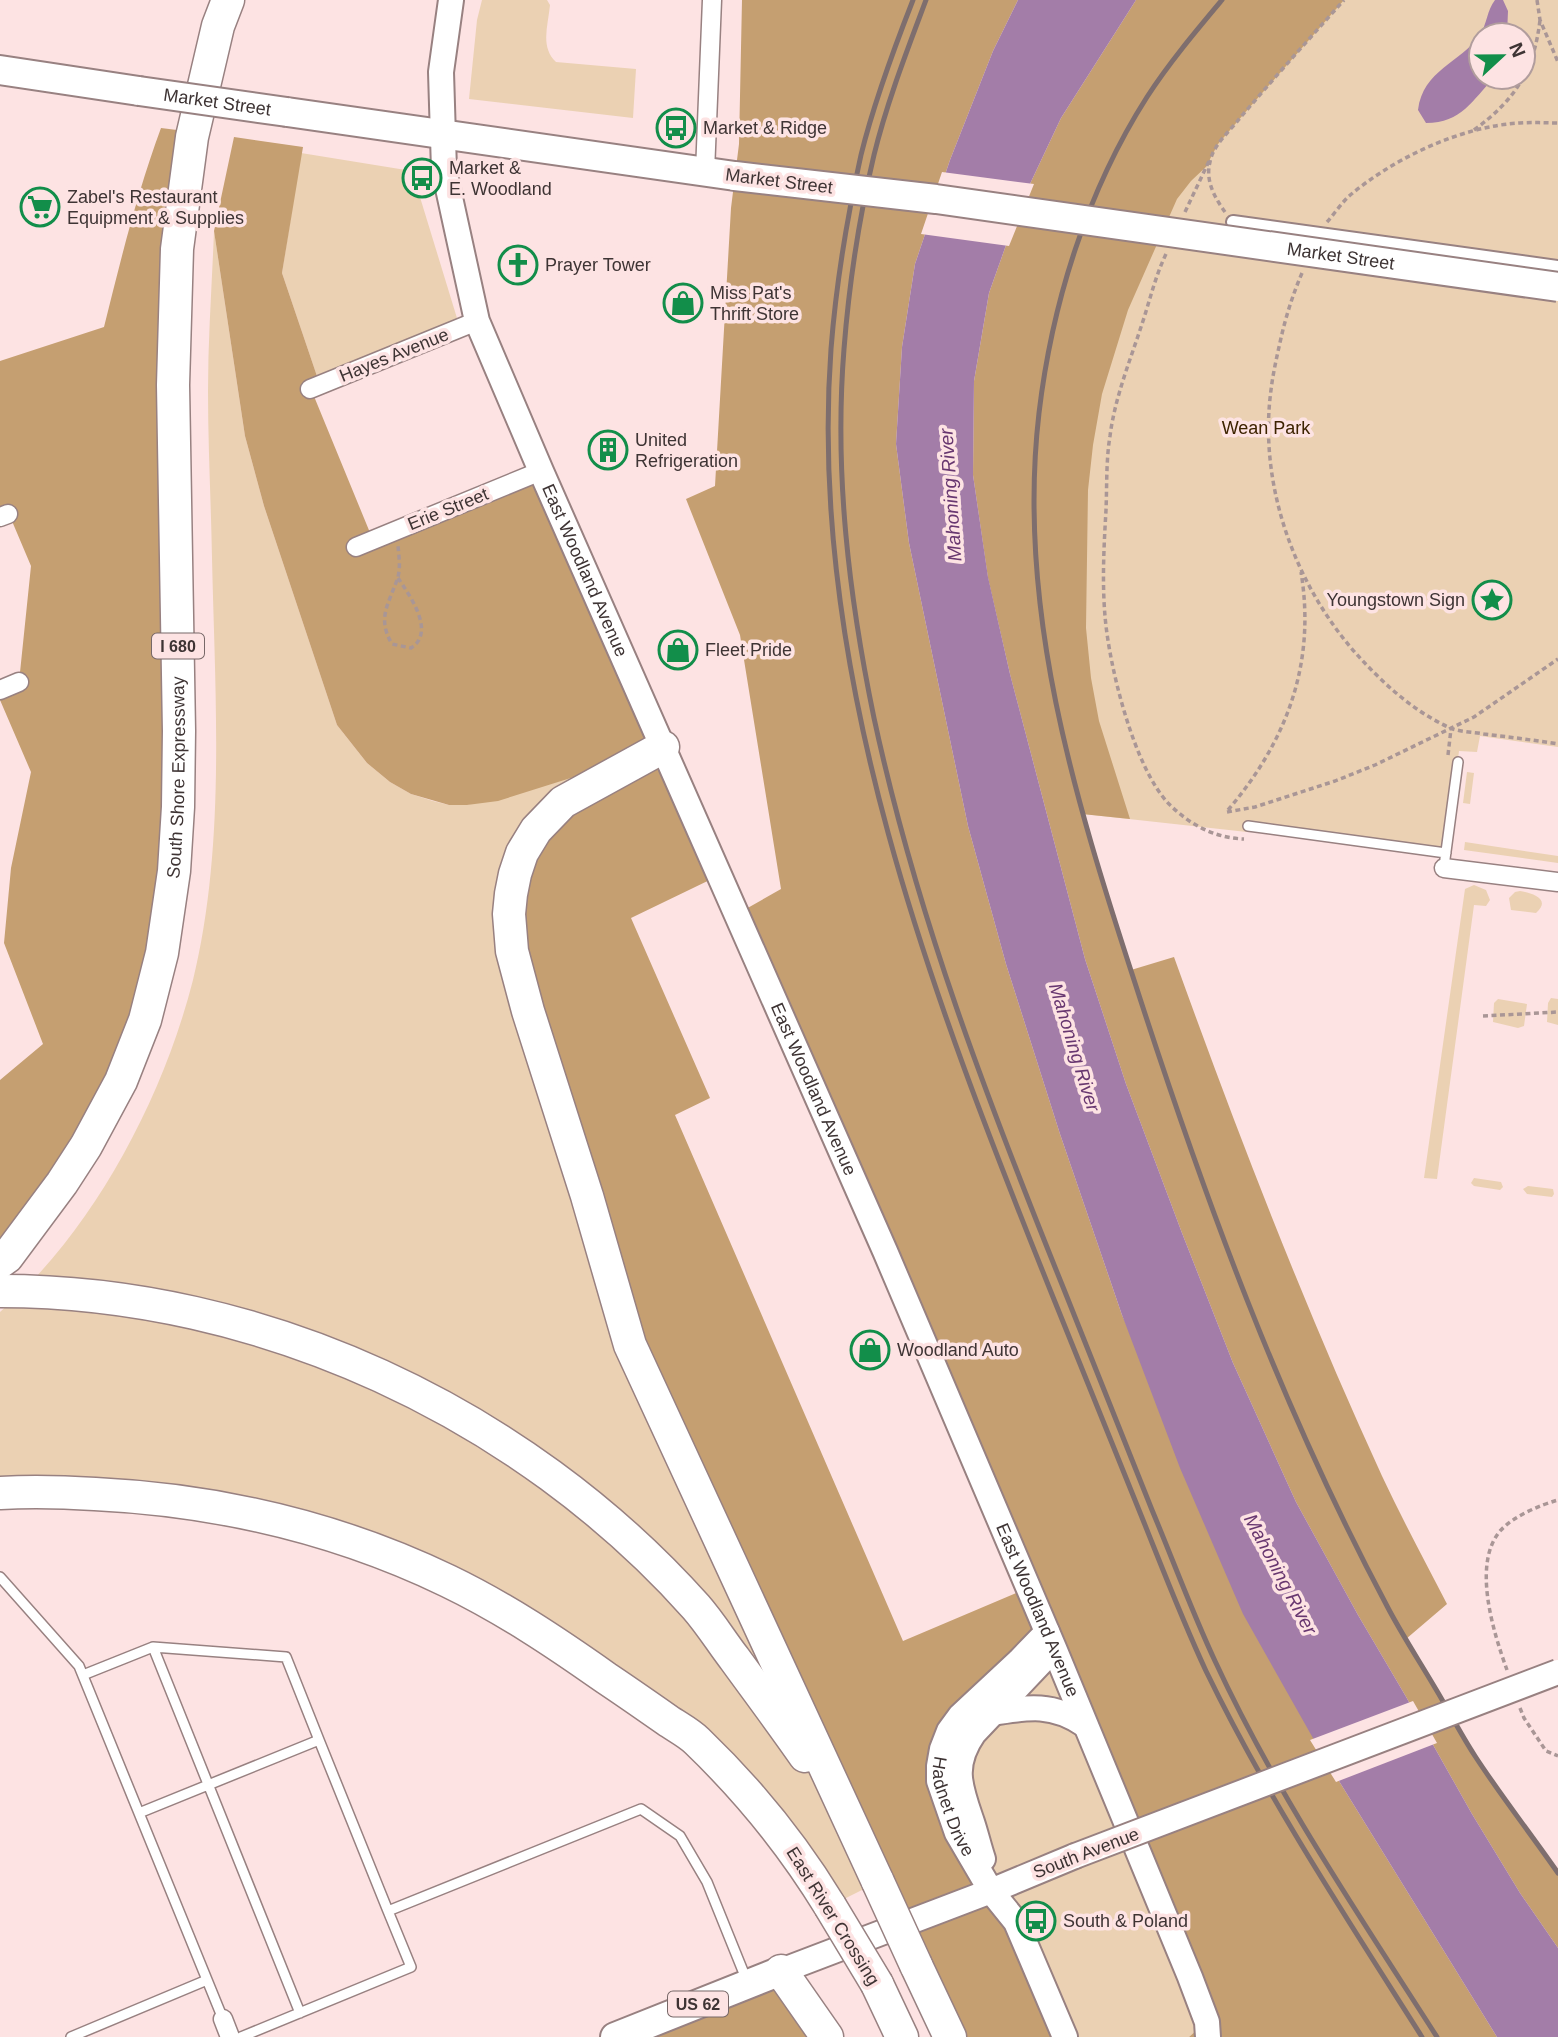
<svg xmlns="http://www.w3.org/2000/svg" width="1558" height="2037" font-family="Helvetica,sans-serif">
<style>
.green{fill:#ebd1b3;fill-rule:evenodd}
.forest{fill:#c59f71}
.water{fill:#a37da8}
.pier{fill:#fde3e3}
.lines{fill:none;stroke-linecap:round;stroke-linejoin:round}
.service-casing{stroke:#988181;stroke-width:12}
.pedestrian-casing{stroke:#988181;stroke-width:16}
.minor-casing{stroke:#988181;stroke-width:21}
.secondary-casing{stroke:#988181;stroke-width:28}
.primary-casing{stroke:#988181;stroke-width:32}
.motorway-casing{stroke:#988181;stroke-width:35}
.path{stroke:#a99696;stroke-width:3.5;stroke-dasharray:5 3.5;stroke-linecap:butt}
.service{stroke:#fff;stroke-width:9}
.pedestrian{stroke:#fff;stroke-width:12}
.minor{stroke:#fff;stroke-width:18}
.secondary{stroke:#fff;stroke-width:24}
.primary{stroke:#fff;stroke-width:28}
.motorway{stroke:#fff;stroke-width:32}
.rail{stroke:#7e6e6e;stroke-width:5}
.secondary-bridge-casing{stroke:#988181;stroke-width:28;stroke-linecap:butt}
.primary-bridge-casing{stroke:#988181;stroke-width:32;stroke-linecap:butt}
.motorway-bridge-casing{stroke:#988181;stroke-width:35;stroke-linecap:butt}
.secondary-bridge{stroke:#fff;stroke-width:24}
.primary-bridge{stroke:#fff;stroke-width:28}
.motorway-bridge{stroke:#fff;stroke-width:32}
.labels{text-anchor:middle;stroke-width:7;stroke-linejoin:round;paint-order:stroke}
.shield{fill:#fde3e3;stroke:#776868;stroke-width:2}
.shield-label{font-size:16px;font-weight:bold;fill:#3e3434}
.street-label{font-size:18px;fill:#3e3434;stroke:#fde3e3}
.poi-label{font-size:18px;fill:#3e3434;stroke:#fde3e3;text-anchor:start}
.park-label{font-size:18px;fill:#3d2300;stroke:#fde3e3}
.water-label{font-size:19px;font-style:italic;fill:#683770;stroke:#fde3e3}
</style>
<rect width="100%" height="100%" fill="#fde3e3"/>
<path class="green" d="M482 0H547L550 5C548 26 540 47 556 62L636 69 633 118 469 99 477 20Z
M1136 0H1558V747L1480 736 1477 752 1459 751 1446 853 1248 827 1247 832 1047 810 1010 674ZM1481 35H1523V77H1481Z
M301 153 412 171 460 328 320 385 282 273Z
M214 231 245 436 264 506 337 725 367 763 390 782 411 794 433 801 449 805H467L631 759 563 802 878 1882 830 1906 758 1806 539 1631 304 1527 0 1493V1312C51 1267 90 1214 123 1155 154 1099 177 1042 193 980 226 846 215 695 212 558 211 502 208 447 208 391 208 338 212 284 214 231Z
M1467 772 1474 773 1470 804 1463 803Z
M1465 842 1558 856V863L1464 850Z
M1474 885 1486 890 1490 900 1486 906 1474 905 1437 1179 1424 1178 1465 889Z
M1520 891C1532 893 1552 899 1536 913L1511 910 1509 898 1515 892Z
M1551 998 1558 999V1025L1547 1022 1548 1003Z
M1498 999 1527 1004 1524 1026 1518 1028 1493 1022 1494 1003Z
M1474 1178 1501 1182 1503 1187 1500 1190 1474 1186 1471 1183Z
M1528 1186 1553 1189 1554 1194 1552 1197 1527 1194 1523 1189Z
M1054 1648 1207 2022 1189 2037H1065L991 1891 961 1756Z"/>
<path class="forest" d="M742 0H1018L993 51 950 160 915 264 902 347 896 444 909 543 968 826 1006 964 1060 1134 1122 1315 1318 1747 1497 2037H1189L1207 2021 1054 1648 939 1766 1065 2037H950L677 1449 528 1011 522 854 631 759 498 801 467 805H449L411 794 390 782 367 763 337 725 264 506 245 436 214 231 234 137 303 147 282 273 320 385 311 389 373 540 541 471 720 875 631 918 710 1098 675 1115 903 1641 1028 1588 737 914 781 889 740 635 686 499 715 486 731 208 739 144Z
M1136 0H1344L1249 108 1218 144 1210 159 1209 164 1191 181 1177 199 1128 310 1102 394 1093 445 1088 490 1086 628 1091 678 1099 721 1130 819 1082 814 1131 970 1174 957C1237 1132 1304 1306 1382 1476 1402 1519 1425 1561 1447 1604L1406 1639 1475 1755 1558 1873V1948L1520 1893 1472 1814 1405 1695 1358 1615 1296 1502 1233 1363 1182 1233 1126 1084 1085 959 1010 674 988 578 973 475 974 381 989 293 1021 203 1061 118Z
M161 128 193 132 179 731 145 1020 0 1262V1080L43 1044 4 943 11 868 31 772 0 700V690L19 682 31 566 9 514 0 517V361L104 327C121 259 137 193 161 128Z
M781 1971 827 2037H629Z"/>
<path class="water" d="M1018 0H1136L1061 118 1021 203 989 293 974 381 973 475 988 577 1010 674 1085 959 1126 1084 1182 1233 1233 1363 1296 1502 1358 1615 1405 1695 1472 1814 1520 1893 1558 1948V2037H1497L1318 1747 1243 1614 1180 1468 1122 1315 1060 1134 1006 964 968 826 909 543 896 444 902 347 915 264 950 160 993 51Z
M1495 0H1503L1508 11 1507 35H1481V77H1495C1472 100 1462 123 1426 123L1418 110C1423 70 1460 63 1480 35 1487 24 1487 10 1495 0Z"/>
<path class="pier" d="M942 172 1034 184 1009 246 921 234Z
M1413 1701 1437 1743 1336 1782 1310 1740Z"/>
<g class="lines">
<defs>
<path id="service" d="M1248 826 1446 853
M1445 859 1458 762
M0 1577 79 1666 223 2019
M153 1647 286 1657 319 1740
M83 1675 153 1647 300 2013
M139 1813 319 1740 388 1911 641 1809 680 1836 707 1882 747 1981
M71 2037 207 1980
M241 2037 411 1967 388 1911"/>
<path id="pedestrian" d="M1233 222 1558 267"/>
<path id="minor" d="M705 172 712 0
M310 389 477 321
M0 517 8 514
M356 547 541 471
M0 690 19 682
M1444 868 1558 882
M223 2019 230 2037"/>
<g id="secondary">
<path id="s1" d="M451 0 441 72 444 170 477 321 541 471 885 1251 1054 1648 1190 1977 1207 2022 1208 2037"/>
<path id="s2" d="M1047 1632 1019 1661 960 1716 949 1731 942 1749 939 1766V1781L957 1833 991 1891 1016 1922 1065 2037"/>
<path d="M992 1713C1029 1707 1053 1703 1085 1725"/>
<path d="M983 1859C979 1847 976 1834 972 1822 960 1787 951 1766 974 1733L1047 1656"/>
<path d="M781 1971 991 1891 1075 1856"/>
</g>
<path id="primary" d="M0 70 139 91
M287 112 735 176
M615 2037 781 1971"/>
<g id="motorway">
<path d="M663 747 563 802 536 830 522 853 515 874 511 894 509 914 512 951 528 1011 587 1196 630 1345 878 1882"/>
<path id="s3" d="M0 1262 7 1257 62 1183 86 1146 121 1081 145 1020 162 953 174 871 178 807 179 731 173 385 177 249 192 137 218 26 228 0"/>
<path d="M0 1291C261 1291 522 1412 696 1607 710 1623 721 1641 734 1658 758 1691 782 1723 805 1756"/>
<path d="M0 1493C32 1491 64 1492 95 1494 217 1500 338 1528 448 1581 504 1608 555 1642 606 1678 627 1692 647 1706 667 1720 677 1727 689 1733 697 1741 747 1789 794 1847 830 1906"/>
<path d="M916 1965 950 2037"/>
<path d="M781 1971 827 2037"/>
<path d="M877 1984 902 2037"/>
</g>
</defs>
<use href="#service" class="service-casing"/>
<use href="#pedestrian" class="pedestrian-casing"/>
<use href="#minor" class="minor-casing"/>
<use href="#secondary" class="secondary-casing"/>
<use href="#primary" class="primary-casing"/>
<use href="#motorway" class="motorway-casing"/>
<path class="path" d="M1537 0 1540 20 1558 62
M1474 130C1515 100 1534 71 1540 20
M1185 212 1210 159
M1225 212C1215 198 1205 181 1210 162 1213 145 1230 131 1240 118 1274 78 1309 39 1344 0
M1327 222C1334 214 1341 204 1348 197 1392 159 1461 126 1520 123 1533 122 1545 123 1558 123
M1166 254C1155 277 1150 300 1142 324 1130 361 1115 397 1110 436 1106 460 1107 486 1106 510 1104 545 1102 581 1105 616 1109 666 1134 768 1169 804 1190 825 1215 838 1244 839
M1302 273C1293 294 1286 316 1281 338 1277 356 1273 373 1271 390 1258 486 1296 589 1361 659 1386 686 1414 711 1448 727 1458 732 1473 732 1484 734 1509 737 1533 740 1558 744
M398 578C410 596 436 632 411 648L392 644C377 619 388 605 397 580 401 569 399 557 398 546
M1448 755 1451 729
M1228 810C1287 741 1316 663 1301 572
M1227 812 1255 807 1335 781 1375 765 1474 717 1558 659
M1483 1016 1558 1012
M1507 1670C1494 1634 1471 1563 1501 1530 1514 1516 1540 1505 1558 1500
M1520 1708 1524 1718 1546 1751 1558 1756"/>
<use href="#service" class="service"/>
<use href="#pedestrian" class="pedestrian"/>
<use href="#minor" class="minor"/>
<use href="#secondary" class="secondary"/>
<use href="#primary" class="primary"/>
<use href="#motorway" class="motorway"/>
<path class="rail" d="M913 0C893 51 874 102 861 155 847 218 836 285 831 349 807 674 934 1001 1053 1297 1083 1371 1113 1445 1143 1520 1163 1570 1183 1622 1206 1671 1268 1799 1346 1917 1422 2037
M926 0C907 51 887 102 874 155 859 218 849 285 844 349 834 473 849 597 874 718 917 917 987 1099 1063 1287 1093 1361 1122 1436 1152 1510 1173 1560 1192 1612 1215 1661 1276 1793 1359 1915 1437 2037
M1222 0C1196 31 1169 63 1147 97 1087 191 1052 303 1039 413 1016 609 1075 799 1135 983 1204 1197 1281 1407 1387 1606 1401 1633 1418 1659 1434 1686 1448 1709 1460 1733 1475 1756 1501 1796 1531 1834 1558 1873"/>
<defs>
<path id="secondary-bridge" d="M1075 1856 1558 1672"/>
<g id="primary-bridge">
<path id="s4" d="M139 91 287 112"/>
<path id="s5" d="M735 176 936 199 1558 287"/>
</g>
<path id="motorway-bridge" d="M878 1882 916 1965
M830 1906 877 1984"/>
</defs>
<use href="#secondary-bridge" class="secondary-bridge-casing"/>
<use href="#primary-bridge" class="primary-bridge-casing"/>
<use href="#motorway-bridge" class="motorway-bridge-casing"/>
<use href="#secondary-bridge" class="secondary-bridge"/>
<use href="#primary-bridge" class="primary-bridge"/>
<use href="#motorway-bridge" class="motorway-bridge"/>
</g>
<defs>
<symbol id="bus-ring" viewBox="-11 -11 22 22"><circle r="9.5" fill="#fde3e3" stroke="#128e4a" stroke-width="1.5"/><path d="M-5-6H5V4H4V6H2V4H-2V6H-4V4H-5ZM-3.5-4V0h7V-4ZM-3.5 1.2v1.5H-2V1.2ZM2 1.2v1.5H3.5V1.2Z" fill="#128e4a"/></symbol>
<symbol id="supermarket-ring" viewBox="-11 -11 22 22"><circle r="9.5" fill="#fde3e3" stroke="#128e4a" stroke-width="1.5"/><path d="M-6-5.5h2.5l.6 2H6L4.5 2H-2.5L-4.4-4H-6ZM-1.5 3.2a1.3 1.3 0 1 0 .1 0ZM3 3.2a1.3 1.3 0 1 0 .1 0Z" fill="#128e4a"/></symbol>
<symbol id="church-ring" viewBox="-11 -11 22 22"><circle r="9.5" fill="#fde3e3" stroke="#128e4a" stroke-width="1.5"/><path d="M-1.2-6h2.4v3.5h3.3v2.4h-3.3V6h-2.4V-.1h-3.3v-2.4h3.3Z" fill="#128e4a"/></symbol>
<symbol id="shop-ring" viewBox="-11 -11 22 22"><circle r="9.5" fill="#fde3e3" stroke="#128e4a" stroke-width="1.5"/><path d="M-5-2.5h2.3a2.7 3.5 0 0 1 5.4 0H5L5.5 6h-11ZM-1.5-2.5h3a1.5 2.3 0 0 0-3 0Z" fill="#128e4a"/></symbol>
<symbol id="building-ring" viewBox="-11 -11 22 22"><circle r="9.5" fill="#fde3e3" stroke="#128e4a" stroke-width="1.5"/><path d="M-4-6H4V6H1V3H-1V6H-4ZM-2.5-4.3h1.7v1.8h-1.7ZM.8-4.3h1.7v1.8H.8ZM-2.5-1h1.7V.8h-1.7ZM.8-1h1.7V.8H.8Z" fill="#128e4a"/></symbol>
<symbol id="sight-ring" viewBox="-11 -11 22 22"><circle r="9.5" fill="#fde3e3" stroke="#128e4a" stroke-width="1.5"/><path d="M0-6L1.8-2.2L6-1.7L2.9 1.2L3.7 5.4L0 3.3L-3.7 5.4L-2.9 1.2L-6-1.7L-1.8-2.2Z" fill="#128e4a"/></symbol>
</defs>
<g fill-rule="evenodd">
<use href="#bus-ring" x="654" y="106" width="44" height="44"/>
<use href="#bus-ring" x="400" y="156" width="44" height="44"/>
<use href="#supermarket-ring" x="18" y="185" width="44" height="44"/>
<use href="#church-ring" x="496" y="243" width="44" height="44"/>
<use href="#shop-ring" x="661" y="281" width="44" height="44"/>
<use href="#building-ring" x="586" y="428" width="44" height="44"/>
<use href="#sight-ring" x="1470" y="578" width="44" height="44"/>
<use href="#shop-ring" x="656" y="628" width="44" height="44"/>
<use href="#shop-ring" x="848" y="1328" width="44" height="44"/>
<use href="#bus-ring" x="1014" y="1899" width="44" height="44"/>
</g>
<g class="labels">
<g class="shield">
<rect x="152" y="633.5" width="52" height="25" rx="5"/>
<rect x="668" y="1991.5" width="60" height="25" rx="5"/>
</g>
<g class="shield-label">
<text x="178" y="652">I 680</text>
<text x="698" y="2010">US 62</text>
</g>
<g class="street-label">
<text dy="6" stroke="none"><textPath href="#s4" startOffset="79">Market Street</textPath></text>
<text transform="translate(779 181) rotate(7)" y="6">Market Street</text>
<text dy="6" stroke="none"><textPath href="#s5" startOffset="611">Market Street</textPath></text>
<text transform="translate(394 355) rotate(-22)" y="6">Hayes Avenue</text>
<text transform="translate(448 509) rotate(-22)" y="6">Erie Street</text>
<text dy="6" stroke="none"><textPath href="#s1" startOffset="597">East Woodland Avenue</textPath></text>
<text dy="6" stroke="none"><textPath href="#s3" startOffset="530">South Shore Expressway</textPath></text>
<text dy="6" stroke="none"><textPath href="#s1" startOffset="1164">East Woodland Avenue</textPath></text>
<text dy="6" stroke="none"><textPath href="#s1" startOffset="1731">East Woodland Avenue</textPath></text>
<text dy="6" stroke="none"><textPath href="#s2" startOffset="219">Hadnet Drive</textPath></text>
<text transform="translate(1086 1853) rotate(-21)" y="6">South Avenue</text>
<text transform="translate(833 1916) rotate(58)" y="6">East River Crossing</text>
</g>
<g class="poi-label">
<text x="703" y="134">Market &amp; Ridge</text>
<text x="449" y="174">Market &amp;<tspan x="449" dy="21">E. Woodland</tspan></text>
<text x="67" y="203">Zabel's Restaurant<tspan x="67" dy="21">Equipment &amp; Supplies</tspan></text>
<text x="545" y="271">Prayer Tower</text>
<text x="710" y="299">Miss Pat's<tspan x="710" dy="21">Thrift Store</tspan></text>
<text x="635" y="446">United<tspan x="635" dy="21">Refrigeration</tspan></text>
<text x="1465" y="606" text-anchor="end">Youngstown Sign</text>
<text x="705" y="656">Fleet Pride</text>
<text x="897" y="1356">Woodland Auto</text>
<text x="1063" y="1927">South &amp; Poland</text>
</g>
<g class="park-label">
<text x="1266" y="434">Wean Park</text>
</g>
<g class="water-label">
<text transform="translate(950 495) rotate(-94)" y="7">Mahoning River</text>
<text transform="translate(1075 1047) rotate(73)" y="7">Mahoning River</text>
<text transform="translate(1281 1574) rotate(62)" y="7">Mahoning River</text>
</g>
</g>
<g transform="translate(1502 56) rotate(68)"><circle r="33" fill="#fde3e3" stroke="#b19d9d" stroke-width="2"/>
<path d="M0-5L12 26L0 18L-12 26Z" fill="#128e4a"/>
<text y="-10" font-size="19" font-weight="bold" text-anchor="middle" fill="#3e3434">N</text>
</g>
</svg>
